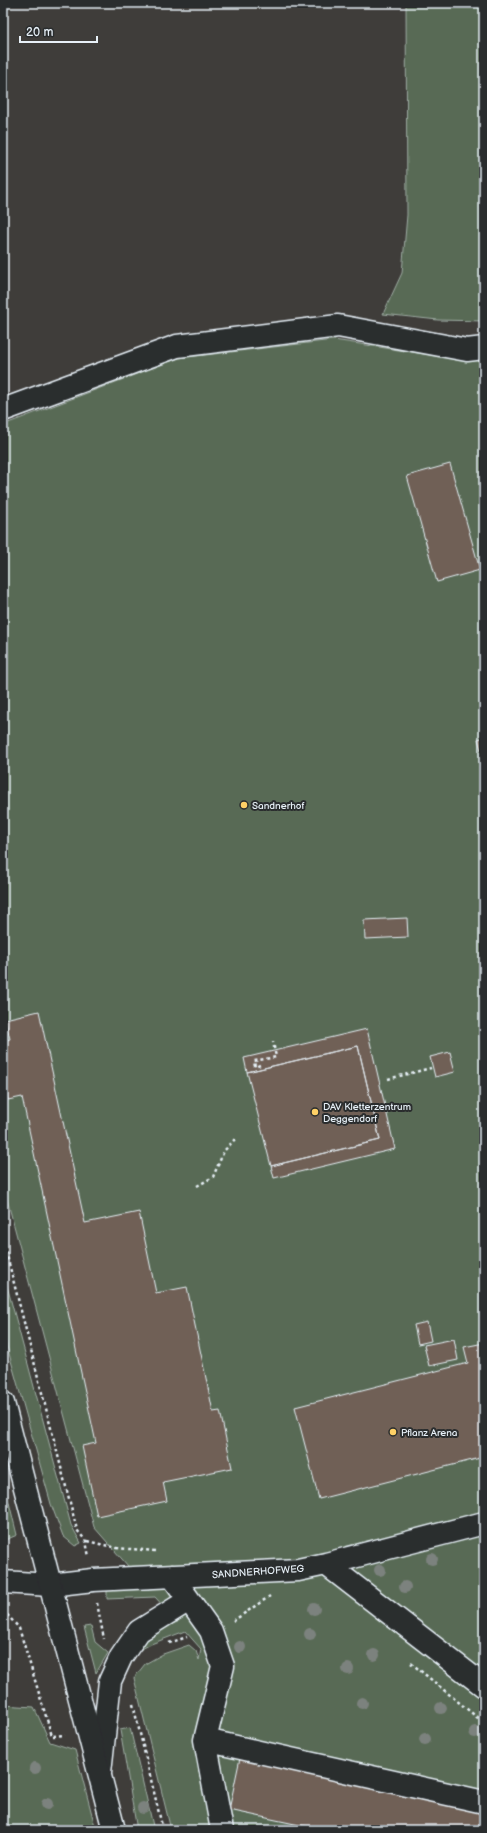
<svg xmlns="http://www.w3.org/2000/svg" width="487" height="1833" font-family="'Balsamiq Sans',sans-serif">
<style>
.green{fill:#586a54;stroke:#a0aea6}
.building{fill:#6f6156;stroke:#e8f1f8}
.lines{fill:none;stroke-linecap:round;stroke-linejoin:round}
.minor-casing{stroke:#e8f1f8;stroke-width:25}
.major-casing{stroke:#e8f1f8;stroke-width:25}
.path{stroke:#e8f1f8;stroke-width:2.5;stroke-dasharray:3 3;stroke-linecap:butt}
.minor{stroke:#2a2d2e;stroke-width:22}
.major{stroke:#2a2d2e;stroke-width:22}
.tree{fill:#7c827e}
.poi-dot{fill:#ffd166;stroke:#2a2d2e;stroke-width:1.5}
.labels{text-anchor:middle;stroke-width:4;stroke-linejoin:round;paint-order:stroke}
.poi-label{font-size:10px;fill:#e8f1f8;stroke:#2a2d2e;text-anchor:start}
.street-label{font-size:10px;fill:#e8f1f8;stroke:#2a2d2e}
</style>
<rect width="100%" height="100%" fill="#3f3d3a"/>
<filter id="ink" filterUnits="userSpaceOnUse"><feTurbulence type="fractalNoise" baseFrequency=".025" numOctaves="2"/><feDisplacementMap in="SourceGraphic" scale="8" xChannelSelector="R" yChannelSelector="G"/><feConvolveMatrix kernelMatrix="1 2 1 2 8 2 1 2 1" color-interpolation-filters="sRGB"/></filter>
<g filter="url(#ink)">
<path class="green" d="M406 3H484V321L438 320 383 314 402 273 407 215Z
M334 340 469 361 484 360V1830H171L134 1678 145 1664 163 1654 189 1645 196 1651 199 1660 201 1649 185 1631 151 1644 138 1651 137 1648 164 1626 178 1622 155 1597 107 1599V1587L149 1590 94 1527 3 1184V425L179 358Z
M3 1271 71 1525 81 1543 75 1546 63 1536 51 1504 3 1332Z
M3 1478 17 1535 3 1541Z
M91 1626 95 1642 108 1653 96 1673 84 1627Z
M3 1705 34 1707 50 1742 75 1750 96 1830H3Z
M130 1728 154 1830H137L120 1730Z"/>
<path class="building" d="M450 464 480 570 437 582 407 476Z
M484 737V762L478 739Z
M407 918 408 937 365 939 364 920Z
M39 1011 85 1223 139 1212 156 1293 187 1287 213 1412 220 1411 232 1468 163 1482 167 1501 97 1516 82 1446 96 1443 22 1097 8 1100 3 1079V1041L10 1039 5 1019Z
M367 1029 395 1149 274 1178 271 1166 380 1140 358 1046 247 1072 244 1058Z
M358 1046 380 1140 271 1166 247 1072Z
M450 1052 455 1072 435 1077 430 1057Z
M427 1322 431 1341 418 1344 414 1325Z
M454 1339 458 1360 429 1366 424 1345Z
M484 1343V1457L319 1499 295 1407 468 1363 464 1347Z
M240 1758 484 1810V1830H323L229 1810Z"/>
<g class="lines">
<defs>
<path id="minor" d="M3 410 177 346 338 326 467 350 484 348
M326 1564 484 1686
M172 1576 211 1631 223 1666 205 1740 222 1830
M3 1582 50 1585 93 1580 298 1570 326 1564 484 1523
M205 1740 484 1802
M100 1772 110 1681 121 1657 139 1631 189 1600"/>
<path id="major" d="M3 1403 114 1830"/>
</defs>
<use href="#minor" class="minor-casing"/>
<use href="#major" class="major-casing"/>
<path class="path" d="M260 1065 255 1067 254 1061 276 1057 273 1042
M388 1079 431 1068
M197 1186 213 1177 224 1151 236 1138
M3 1240 77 1530 86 1541 89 1557
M87 1541 117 1548 155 1551
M97 1603 104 1639
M3 1610 19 1628 52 1736 65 1735
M233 1621 270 1596
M169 1643 187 1637
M411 1663 484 1723
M133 1704 163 1830"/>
<use href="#minor" class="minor"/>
<use href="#major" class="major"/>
</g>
<g class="tree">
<circle cx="432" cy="1559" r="6"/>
<circle cx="380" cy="1570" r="6"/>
<circle cx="405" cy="1587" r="6"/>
<circle cx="314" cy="1609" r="6"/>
<circle cx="310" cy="1634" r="6"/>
<circle cx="240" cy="1647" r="6"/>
<circle cx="374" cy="1655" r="6"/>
<circle cx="348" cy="1669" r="6"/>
<circle cx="362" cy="1703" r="6"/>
<circle cx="441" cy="1708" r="6"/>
<circle cx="475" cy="1732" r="6"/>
<circle cx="425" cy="1739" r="6"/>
<circle cx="35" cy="1768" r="6"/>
<circle cx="47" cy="1804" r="6"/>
<circle cx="143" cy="1808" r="6"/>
</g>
</g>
<g class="poi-dot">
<circle cx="244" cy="805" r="4"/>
<circle cx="315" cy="1112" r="4"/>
<circle cx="393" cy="1432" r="4"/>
</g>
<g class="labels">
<g class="poi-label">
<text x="252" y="809">Sandnerhof</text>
<text x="323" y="1110">DAV Kletterzentrum<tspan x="323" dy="12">Deggendorf</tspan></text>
<text x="401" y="1436">Pflanz Arena</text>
</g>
<g class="street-label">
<text transform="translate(258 1571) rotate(-4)" y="4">SANDNERHOFWEG</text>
</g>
</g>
<rect width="487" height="1833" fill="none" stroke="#2a2d2e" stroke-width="16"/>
<rect x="8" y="8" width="471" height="1817" fill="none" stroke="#e8f1f8" stroke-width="1.5" filter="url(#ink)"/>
<path d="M20 36v6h77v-6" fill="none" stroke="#e8f1f8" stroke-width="2"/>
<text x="26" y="36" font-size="12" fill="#e8f1f8" stroke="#2a2d2e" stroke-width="3" paint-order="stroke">20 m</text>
</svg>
